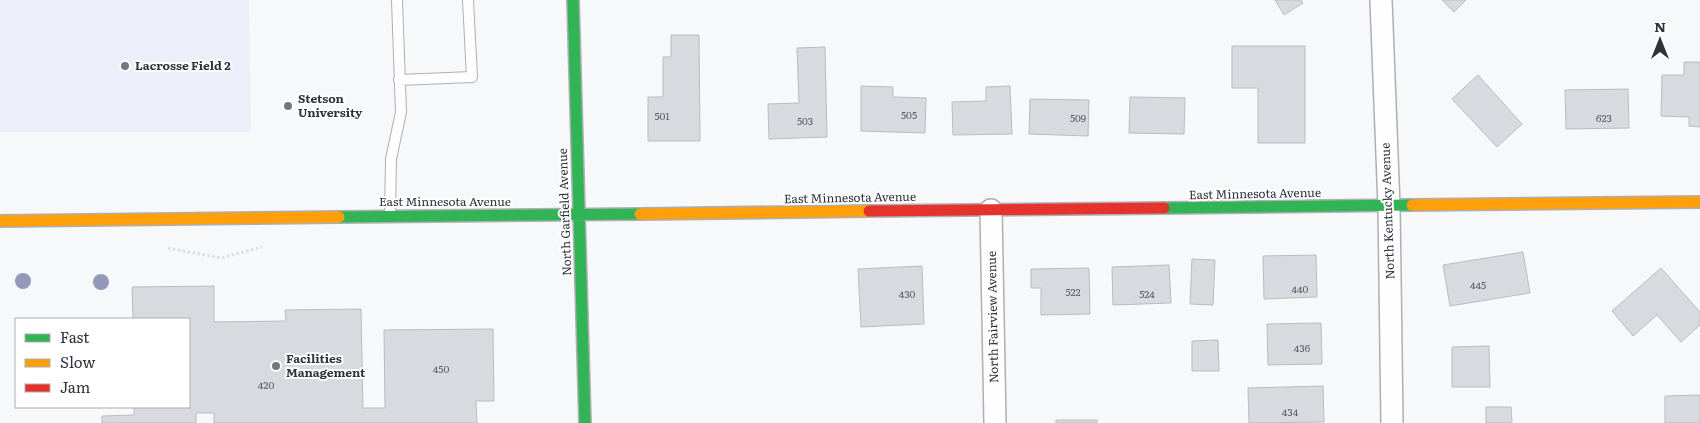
<svg xmlns="http://www.w3.org/2000/svg" width="1700" height="423" font-family="Literata,serif">
<style>
.green{fill:#eceefa}
.building{fill:#d9dadf;stroke:#babcc0}
.lines{fill:none;stroke-linecap:round;stroke-linejoin:round}
.lane-casing{stroke:#aeafb4;stroke-width:12}
.street-casing{stroke:#aeafb4;stroke-width:24}
.fast-casing{stroke:#aeafb4;stroke-width:14}
.slow-casing{stroke:#aeafb4;stroke-width:14}
.jam-casing{stroke:#aeafb4;stroke-width:14}
.path{stroke:#dededf;stroke-width:3;stroke-dasharray:2.5 2.5;stroke-linecap:butt}
.lane{stroke:#fefefe;stroke-width:10}
.street{stroke:#fefefe;stroke-width:21}
.fast{stroke:#30b455;stroke-width:11}
.slow{stroke:#ff9f0a;stroke-width:11}
.jam{stroke:#e5322d;stroke-width:11}
.tree{fill:#9498bb}
.poi-dot{fill:#76777d;stroke:#fff;stroke-width:2}
.labels{text-anchor:middle;stroke-width:4;stroke-linejoin:round;paint-order:stroke}
.number-label{font-size:10px;fill:#5a5c63}
.poi-label{font-size:12px;font-weight:bold;fill:#30323a;stroke:#fff;text-anchor:start}
.street-label{font-size:12px;fill:#30323a;stroke:#fff}
</style>
<rect width="100%" height="100%" fill="#f7f8fa"/>
<path class="green" d="M0 0H249L251 132H0Z"/>
<path class="building" d="M1275 0H1301L1303 3 1284 15Z
M1442 0H1466L1454 12Z
M671 35H699L700 141H648V97H663V57H671Z
M1232 46H1305V143H1258V88H1232Z
M825 47 827 137 769 139 768 104 799 103 797 48Z
M1684 62H1700V127L1689 126V117L1661 116 1662 75H1684Z
M1478 75 1522 124 1497 147 1452 99Z
M861 86 893 87V97L926 98 925 133 861 131Z
M1010 86 1012 134 953 135 952 102 986 101V87Z
M1628 89 1629 128 1566 129 1565 90Z
M1130 97 1185 98 1184 134 1129 133Z
M1030 99 1089 100 1088 136 1029 134Z
M1523 252 1530 293 1450 306 1443 265Z
M1316 255 1317 297 1264 299 1263 256Z
M1192 259 1215 260 1213 305 1190 304Z
M1169 265 1171 303 1113 305 1112 267Z
M922 266 924 324 861 327 858 269Z
M1089 268 1090 314 1041 315V288H1031V269Z
M1661 268 1700 312V325L1681 342 1657 315 1633 336 1612 311Z
M214 286V322L286 321 285 310 361 309 363 408H385L384 330 493 329 494 401H476L477 423H214V413H196V423H102V416L134 415V407H189V319H133L132 287Z
M1321 323 1322 364 1268 365 1267 324Z
M1218 340 1219 371H1192V341Z
M1489 346 1490 387H1452V347Z
M1323 386 1324 422 1249 423 1248 388Z
M1700 395V423H1665V396Z
M1486 407H1511L1512 423H1486Z
M1056 420H1097V423H1056Z"/>
<g class="lines">
<defs>
<path id="lane" d="M399 80 472 77 468 0
M390 215 391 159 401 112 397 0"/>
<path id="street" d="M1381 0 1389 206 1392 423
M991 210 995 423"/>
<path id="fast" d="M573 0 585 423
M1164 208 1412 205
M339 217 640 214"/>
<path id="slow" d="M1412 205 1700 202
M640 214 869 211
M0 221 339 217"/>
<path id="jam" d="M869 211 1164 208"/>
</defs>
<use href="#lane" class="lane-casing"/>
<use href="#street" class="street-casing"/>
<use href="#fast" class="fast-casing"/>
<use href="#slow" class="slow-casing"/>
<use href="#jam" class="jam-casing"/>
<path class="path" d="M168 248 221 258 262 247"/>
<use href="#lane" class="lane"/>
<use href="#street" class="street"/>
<use href="#fast" class="fast"/>
<use href="#slow" class="slow"/>
<use href="#jam" class="jam"/>
</g>
<g class="tree">
<circle cx="23" cy="281" r="8"/>
<circle cx="101" cy="282" r="8"/>
</g>
<g class="poi-dot">
<circle cx="125" cy="66" r="5"/>
<circle cx="288" cy="106" r="5"/>
<circle cx="276" cy="366" r="5"/>
</g>
<g class="labels">
<g class="number-label">
<text x="909" y="119">505</text>
<text x="662" y="120">501</text>
<text x="1078" y="122">509</text>
<text x="1604" y="122">623</text>
<text x="805" y="125">503</text>
<text x="1478" y="289">445</text>
<text x="1300" y="293">440</text>
<text x="1073" y="296">522</text>
<text x="907" y="298">430</text>
<text x="1147" y="298">524</text>
<text x="1302" y="352">436</text>
<text x="441" y="373">450</text>
<text x="266" y="389">420</text>
<text x="1290" y="416">434</text>
</g>
<g class="poi-label">
<text x="135" y="70">Lacrosse Field 2</text>
<text x="298" y="103">Stetson<tspan x="298" dy="14">University</tspan></text>
<text x="286" y="363">Facilities<tspan x="286" dy="14">Management</tspan></text>
</g>
<g class="street-label">
<text transform="translate(1255 194) rotate(-1)" y="4">East Minnesota Avenue</text>
<text transform="translate(850 198) rotate(-1)" y="4">East Minnesota Avenue</text>
<text x="445" y="206">East Minnesota Avenue</text>
<text transform="translate(1388 211) rotate(-92)" y="4">North Kentucky Avenue</text>
<text transform="translate(565 212) rotate(-92)" y="4">North Garfield Avenue</text>
<text transform="translate(993 317) rotate(-91)" y="4">North Fairview Avenue</text>
</g>
</g>
<rect x="15" y="318" width="175" height="90" fill="#ffffff" stroke="#acadb0"/>
<rect x="25" y="334" width="25" height="8" fill="#30b455" stroke="#acadb0"/>
<text x="60" y="343" font-size="15" fill="#30323a">Fast</text>
<rect x="25" y="359" width="25" height="8" fill="#ff9f0a" stroke="#acadb0"/>
<text x="60" y="368" font-size="15" fill="#30323a">Slow</text>
<rect x="25" y="384" width="25" height="8" fill="#e5322d" stroke="#acadb0"/>
<text x="60" y="393" font-size="15" fill="#30323a">Jam</text>
<g transform="translate(1660 40)" stroke="#ffffff" stroke-width="4" paint-order="stroke">
<path d="M0-4L9 19L0 12L-9 19Z" fill="#30323a"/>
<text y="-8" font-size="14" font-weight="bold" text-anchor="middle" fill="#30323a">N</text>
</g>
</svg>
